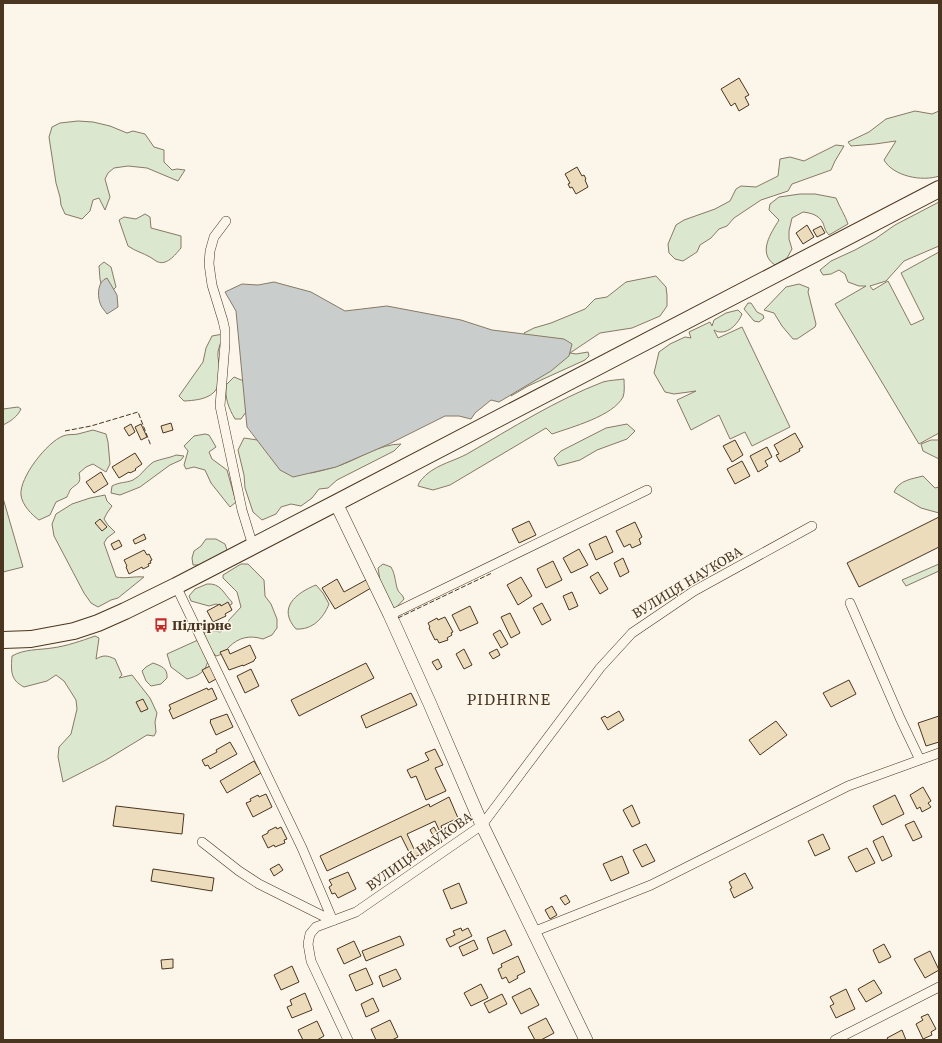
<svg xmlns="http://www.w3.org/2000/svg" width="942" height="1043" font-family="'Source Serif 4',serif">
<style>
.green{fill:#dce7d0;stroke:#887966}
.water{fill:#c9cecd;stroke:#887966}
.building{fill:#ecdcbc;stroke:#4a3520}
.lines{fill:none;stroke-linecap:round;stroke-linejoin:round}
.street-casing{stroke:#4a3520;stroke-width:10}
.secondary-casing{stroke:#4a3520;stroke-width:14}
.highway-casing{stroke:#4a3520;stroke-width:18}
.street{stroke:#fbf6e9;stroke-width:9}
.secondary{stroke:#fbf6e9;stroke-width:13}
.highway{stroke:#fbf6e9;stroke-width:16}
.fence{stroke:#4a3520;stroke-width:1;stroke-dasharray:5 2;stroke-linecap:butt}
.labels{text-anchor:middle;stroke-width:3;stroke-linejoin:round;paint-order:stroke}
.street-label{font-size:14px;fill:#4a3520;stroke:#fbf6e9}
.poi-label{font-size:14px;font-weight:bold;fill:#4a3520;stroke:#fbf6e9;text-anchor:start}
.quarter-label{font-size:16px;letter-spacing:1px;fill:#4a3520;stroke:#fbf6e9}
</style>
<rect width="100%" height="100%" fill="#fbf6e9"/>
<path class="green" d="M915 111 932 114 939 111V176C922 182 893 176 884 160L896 141 875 144 851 146 848 142 869 132 886 119Z
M78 121 93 122 110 126 127 133 133 131 145 134 154 147 164 150V162L172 170 177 169 185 170 178 181 147 168 128 166 114 168 108 173 105 179 110 197 105 210 99 198 93 200 90 211 82 219 65 214 61 205 60 197 56 183 49 137 52 127 60 123Z
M836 145 844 146 835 161 831 170 792 184 788 191 761 200 734 218 727 226 719 229 711 238 700 245 697 252 683 261 675 259 669 253 668 244 676 225 684 220 715 209 730 201 736 189 741 186 756 187 778 176 780 159 790 157 804 161Z
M800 194H815L836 198C840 208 845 215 848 224L829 235C825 231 825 228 823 223 819 215 811 213 803 212L792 218 789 231V239L792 249 787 258 775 265C757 253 771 233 779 220L769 210 770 204 779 197Z
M939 202V246L904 261 886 281 870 286 873 290 888 281 911 325 924 319 901 273 939 252V433L919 444 835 304 866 286H859L848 282 845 274 839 270 831 274 823 275 820 270 831 261 855 250 875 239 895 225Z
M145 214 150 217 151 228 181 236V248C175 255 166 267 156 261 154 260 152 258 150 257 143 253 135 251 128 246L119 220 124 217 136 219Z
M104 262 111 267 116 287 110 293 102 288 100 279 99 266Z
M656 276 666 287 667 295V306L660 316 632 328 600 333 570 353 576 354 588 352 589 356 585 360 528 386 511 396V392L530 348 524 333 534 328 551 323 585 309 595 299 607 297 626 282Z
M799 284 809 288 808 292 816 324 815 327 797 339H793L782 326 774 313 764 310 786 287Z
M748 303H751L757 312 763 315 764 318 759 322 754 321 744 309Z
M738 310 742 314C739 322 730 333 720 332 718 332 716 331 714 330L718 338 742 327 790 427 752 446 745 432 730 439 719 415 691 430 677 400 696 391 674 394 665 392 654 373 659 352 670 344 685 337 691 338 689 332 710 322 712 326 714 320 726 313Z
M223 334C222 340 219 346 218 352 217 358 220 364 220 370 222 396 205 400 184 401L179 396 203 362 206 348 212 336Z
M234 377 246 382V412L241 419H235C228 407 225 398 226 385Z
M624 379C624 384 625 392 623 397 613 416 572 427 552 434L546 428 450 485 433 490 418 486C419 481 423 478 427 474 439 464 454 461 467 454 512 428 556 400 603 382 610 380 618 380 624 379Z
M18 407 21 409C17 417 11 421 3 425V409Z
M627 424 635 431 627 439 597 450 580 460 558 466 554 458 561 451 606 428Z
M93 430 106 434 108 442 110 464 106 472 93 464 86 467 79 473C82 485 76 483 70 490 70 491 67 496 67 497L56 502 50 515 39 520C32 515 22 505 21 495 19 478 47 442 63 436 67 434 73 435 78 434 83 433 88 431 93 430Z
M205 434 209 435 216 447 209 452 212 459 227 470 236 502 230 507 211 483 205 470 194 467 186 469 184 465 188 451 184 446 194 436Z
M244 438 264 441 311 473C321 471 332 468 341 465 360 458 380 444 401 444L394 451 337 480 328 488 319 489 312 498 301 506 291 504 281 507 276 514 262 520 253 512 245 488 244 475 238 450Z
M931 440H939V459L923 451 921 444Z
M176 455 184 456 181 460 170 465 140 487 120 495 111 493 112 486C119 482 126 483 133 480 141 476 145 468 152 463 155 460 170 458 176 455Z
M923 476 935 488 939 487V513L921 508 894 492C899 480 912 479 923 476Z
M105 495 107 501 112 506 107 513 104 519 108 525 115 532 107 538 104 543 116 577C126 579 134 576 144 577L118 598 111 600 98 607 91 603 84 593 54 536 52 524 56 514 72 504 90 498Z
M3 498 23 567 3 572Z
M206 539H216L225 544 227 550 205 565H193L192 558 194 551 201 546Z
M241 564H248L264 580 265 596 271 604 277 619V628L272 635 263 639C250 635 239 637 229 647 225 651 222 655 216 656L209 648 204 633 210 630 220 632 226 628 229 620 241 607 237 592 223 578V575Z
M383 564 391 567C395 574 395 580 397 588 398 593 403 594 404 599L395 609 390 608 381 587 378 568Z
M939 564V571L906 586 902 580Z
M207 584C221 583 223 593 232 602V604L227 607 216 604 209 606 191 601 189 596 195 589Z
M316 585 323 593 329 604C323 619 312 630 296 629 277 608 296 593 316 585Z
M95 636 99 638 96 659C103 655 107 655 115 659L122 675 119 678 132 675 150 698 157 713 155 722 156 732 154 736 147 735 106 760 63 782 58 757 59 747 71 734 77 709 76 700 64 681 56 675 47 681 24 687C10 680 11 670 12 656 24 649 39 650 52 648 67 646 81 641 95 636Z
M198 640 208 660C206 672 198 676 187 679L171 667 167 654Z
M153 663C161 666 168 668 167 678L161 684 151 686 146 681 142 671 146 667Z"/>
<path class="water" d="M107 278 117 295 118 307 107 314C105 311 101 307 100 303 97 294 98 281 107 278Z
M274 282 311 292 345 311 387 306 461 320 492 330 564 339 572 344 569 356 551 371 499 402 491 400 475 413 471 419 459 416H445L389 444 336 467 293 477 280 470 247 427 236 311 225 292 242 284 258 285Z"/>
<path class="building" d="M739 78 749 95 745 97 749 105 739 111 735 103 731 106 721 89Z
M577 167 582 176 584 175 586 179 585 180 588 187 576 194 572 187 570 188 568 184 570 183 565 174Z
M807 225 814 237 803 244 796 233Z
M821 226 825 233 817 237 813 230Z
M171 423 173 430 163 433 161 426Z
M131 424 135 432 129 436 124 428Z
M141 424 147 437 141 440 135 427Z
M795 433 803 447 799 449 800 451 780 462 776 455 779 454 774 445Z
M735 440 743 455 732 462 723 446Z
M767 447 772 457 765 461 768 466 758 472 750 456Z
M135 453 142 464 135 469 136 470 130 473 129 472 119 478 112 467Z
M742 461 750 476 735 484 727 469Z
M101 472 108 484 94 493 86 482Z
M939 517V547L859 587 847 563Z
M100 519 107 527 102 531 95 523Z
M529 521 536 535 519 543 512 529Z
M635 522 642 537 639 539 641 544 632 548 630 544 624 547 616 531Z
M144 534 146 539 135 544 133 540Z
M606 536 613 552 596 560 589 544Z
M119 540 122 546 114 550 111 544Z
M579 549 588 565 571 573 563 558Z
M144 550 147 555 149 554 152 560 150 561 151 563 148 564 149 566 143 569 142 567 129 574 126 567 127 566 124 560Z
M623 558 629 572 620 577 614 563Z
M553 561 562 580 546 588 537 569Z
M598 572 608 589 600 594 590 577Z
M521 577 532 596 518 605 507 585Z
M337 579 344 592 366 580 371 588 335 609 322 588Z
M572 592 578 606 569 610 563 596Z
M228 602 232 610 225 614 226 616 213 622 207 611 220 604 221 606Z
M542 603 551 620 542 625 533 608Z
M470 606 478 623 460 631 452 615Z
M510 613 520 633 511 638 501 617Z
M445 617 453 632 451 633 452 635 447 638 448 640 439 643 437 639 435 640 429 628 430 627 428 623 437 618 438 620Z
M500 630 508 644 501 648 493 634Z
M250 645 256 658 254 660V661L243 666V665L229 670 220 652 228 649 230 654Z
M464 649 472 665 464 669 456 654Z
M497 649 500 655 493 659 489 653Z
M438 659 442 667 437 670 432 662Z
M366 663 374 678 299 716 291 700Z
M210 666 216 679 209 683 202 670Z
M251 669 259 686 245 693 237 676Z
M849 680 856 694 831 707 823 693Z
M207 688 208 690 212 688 217 699 173 719 169 710 171 709 169 705Z
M411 693 417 705 366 728 361 716Z
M143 699 148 709 141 712 136 702Z
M619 711 624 720 608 730 601 718 605 716 607 718Z
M227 714 233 727 216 735 210 722 211 721 210 720Z
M939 716V742L926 746 918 723Z
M776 721 787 735 760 755 749 740Z
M230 742 237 754 210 769 208 765 205 766 202 760 217 752 216 750Z
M435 749 443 765 435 768 446 791 426 800 416 776 411 778 407 770 429 760 425 753Z
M254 761 261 773 227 793 220 781Z
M923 787 931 801 928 803 931 807 922 812 920 807 917 809 910 795Z
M266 794 272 807 253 817 246 803 251 801 250 799 258 795 259 797Z
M895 795 904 814 882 825 873 806Z
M449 797 458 818 441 826 442 829 439 830 435 821 407 834 414 849 425 843 429 851 412 858 401 836 327 871 320 856 429 804 430 807Z
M632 805 640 823 632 827 623 810Z
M116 806 184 814 182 834 113 826Z
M914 821 922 837 913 841 905 825Z
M276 827 277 829 281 827 287 839 284 840 285 843 275 847 274 845 268 848 262 836 268 833V831Z
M434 827 442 842 438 844 430 830Z
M823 834 830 849 815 856 808 841Z
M883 836 892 856 882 861 873 841Z
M646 844 655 861 642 867 633 850Z
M867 848 875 863 856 872 848 857Z
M622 856 629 873 611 881 603 864Z
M279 864 283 870 274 876 270 869Z
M153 869 214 878 212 891 151 881Z
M348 872 356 889 338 898 335 893 332 894 329 887 332 885 329 880Z
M745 873 753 888 734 898 730 889 732 888 729 882Z
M459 883 467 903 451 909 443 890Z
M566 895 570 902 565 905 560 898Z
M552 906 557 915 550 919 545 910Z
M461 928 462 931 468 928 472 936 450 947 446 939 455 935 453 931Z
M505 930 512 945 493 954 487 938Z
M400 936 404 945 366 961 362 951Z
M474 940 478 949 463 956 459 947Z
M354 941 361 956 344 964 337 949Z
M884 944 891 957 879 963 873 950Z
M930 951 939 970 925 978 914 959Z
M518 956 525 972 517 976 518 978 509 983 506 977 502 979 498 969 502 967 501 964Z
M173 959V968L162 969 161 960Z
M292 966 299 982 281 990 274 975Z
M366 968 373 984 356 991 349 975Z
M396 969 401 979 383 987 379 976Z
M874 980 882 993 866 1002 858 989Z
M481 984 488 998 471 1006 464 993Z
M530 988 539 1005 521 1014 512 997Z
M846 989 855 1009 836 1018 830 1006 834 1004 830 997Z
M305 993 312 1010 292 1018 287 1007 292 1005 290 1000Z
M502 994 507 1004 489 1013 484 1003Z
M373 998 379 1011 366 1017 361 1004Z
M928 1014 936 1029 931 1032 932 1035 923 1039 916 1024 923 1020 921 1017Z
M546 1018 554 1033 541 1040H535L528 1027Z
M390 1020 398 1037 392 1040H376L371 1029Z
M317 1021 324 1036 317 1040H303L298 1030Z
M902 1030 906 1040H888L887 1038Z"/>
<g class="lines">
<defs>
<path id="street" d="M226 221 214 237 210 251 209 264 212 285 223 321 225 330V344L220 406 242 510 253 546
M176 586 302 848 333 921
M850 603 900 718 920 760
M390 615 647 490
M202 842 239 871 259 884 333 921
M533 932 651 885 848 786 939 753
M348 1040 311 961 308 944 310 934 316 927 356 912 482 825 600 668 632 633 694 591 812 526
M835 1040 939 987"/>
<path id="secondary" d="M336 503 390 615 430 704 482 825 586 1040"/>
<path id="highway" d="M3 640 31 639 74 631 98 623 125 611 176 586 336 503 939 189"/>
</defs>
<use href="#street" class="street-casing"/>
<use href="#secondary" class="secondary-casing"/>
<use href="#highway" class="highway-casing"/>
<use href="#street" class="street"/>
<use href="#secondary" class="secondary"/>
<use href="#highway" class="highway"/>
<path class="fence" d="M65 431 91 426 138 412 151 446
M398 618 492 573"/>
</g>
<defs>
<symbol id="bus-bare" viewBox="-9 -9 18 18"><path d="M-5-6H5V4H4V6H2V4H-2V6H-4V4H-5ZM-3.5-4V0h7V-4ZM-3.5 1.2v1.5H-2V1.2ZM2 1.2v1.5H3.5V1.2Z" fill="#c62828" stroke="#fbf6e9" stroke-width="2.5" paint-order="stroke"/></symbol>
</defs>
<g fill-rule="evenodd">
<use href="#bus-bare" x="151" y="615" width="20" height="20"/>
</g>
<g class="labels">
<g class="street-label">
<text transform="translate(687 582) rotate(-31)" y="5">ВУЛИЦЯ НАУКОВА</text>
<text transform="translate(419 851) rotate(-35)" y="5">ВУЛИЦЯ НАУКОВА</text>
</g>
<g class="poi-label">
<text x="172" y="630">Підгірне</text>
</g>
<g class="quarter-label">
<text x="509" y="705">PIDHIRNE</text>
</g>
</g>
<rect width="942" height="1043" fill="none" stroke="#4a3520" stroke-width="8"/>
</svg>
